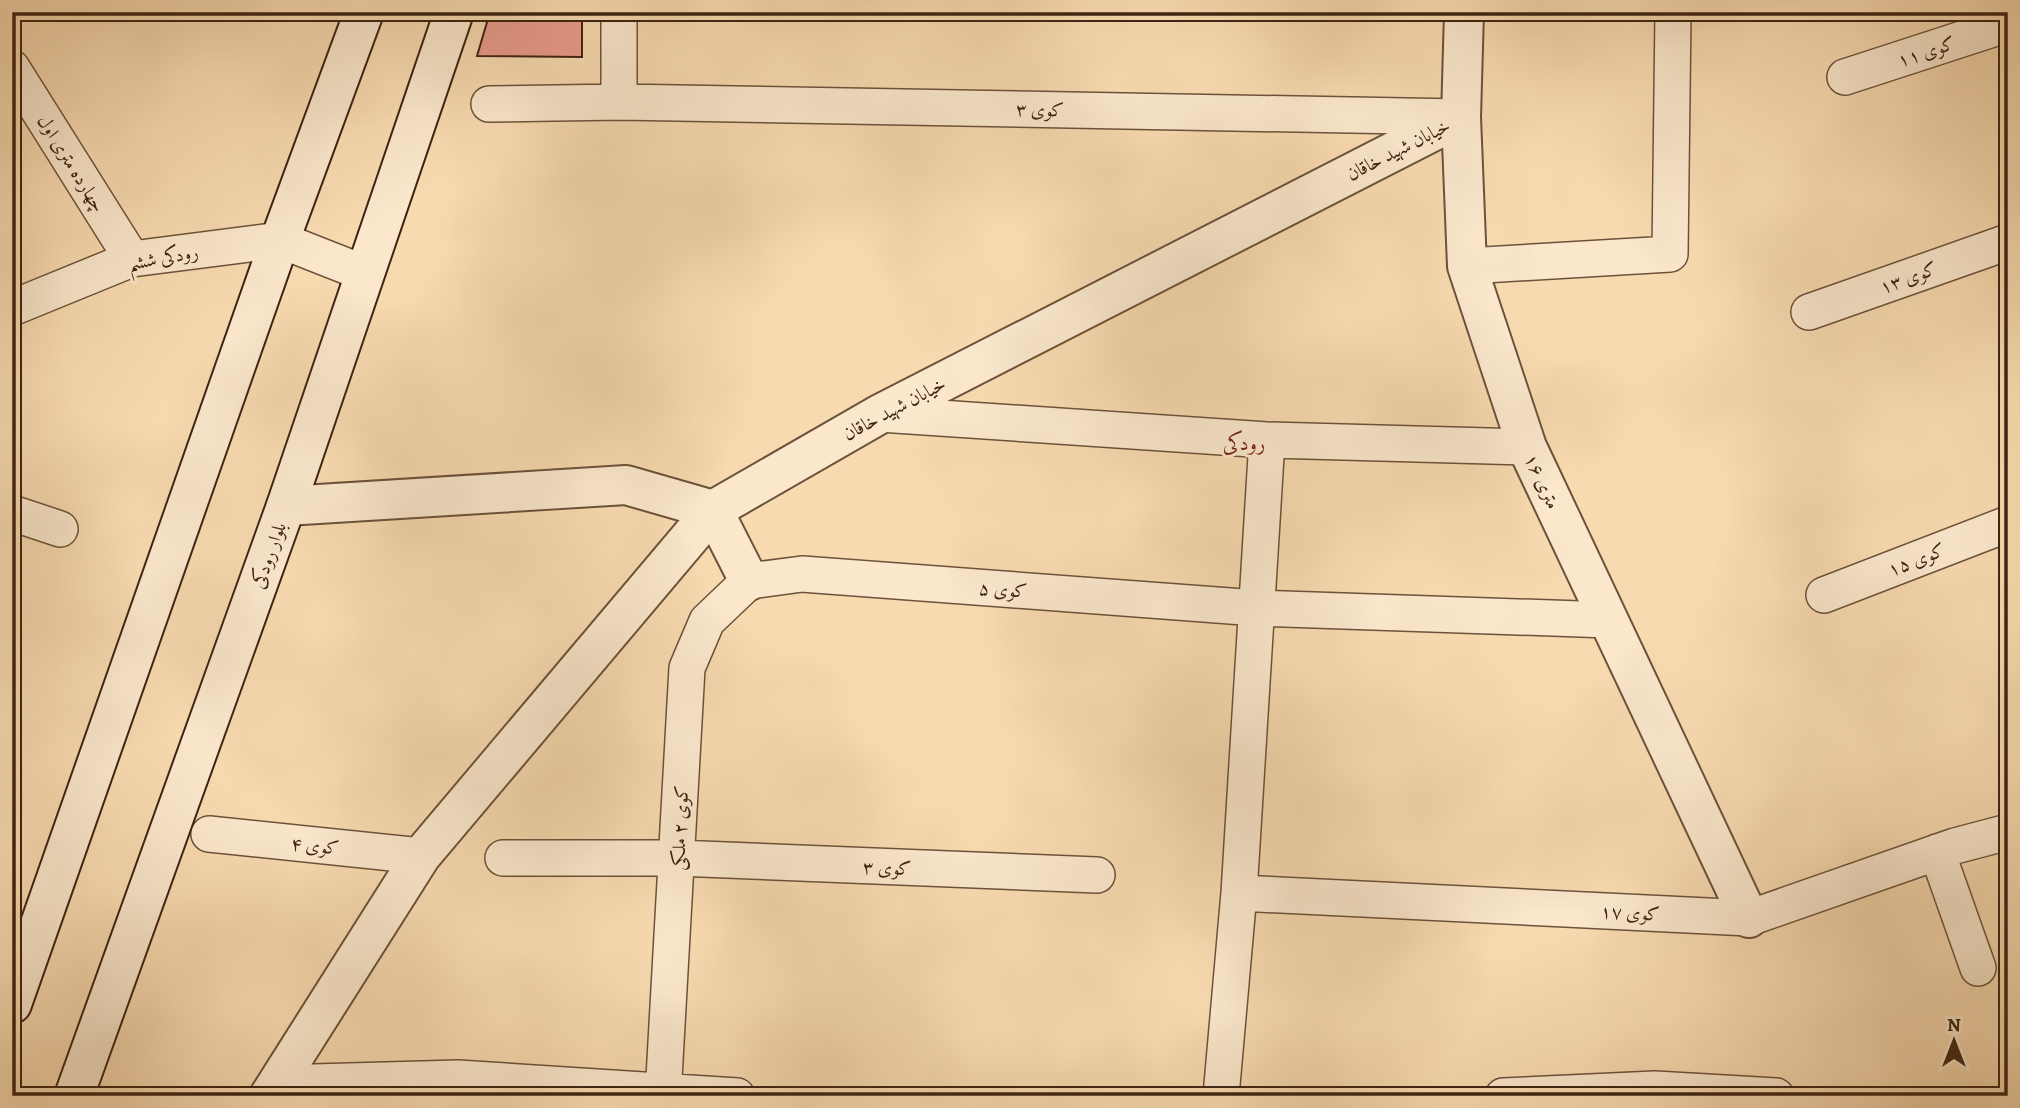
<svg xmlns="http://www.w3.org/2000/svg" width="2020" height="1108" font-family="Alegreya,Amiri,serif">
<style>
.building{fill:#e89b8c;stroke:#3e2413;stroke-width:2}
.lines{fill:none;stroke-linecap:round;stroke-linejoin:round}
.minor-casing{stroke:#6c523a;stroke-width:38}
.tertiary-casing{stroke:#6c523a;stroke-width:42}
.secondary-casing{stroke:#3e2413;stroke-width:42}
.minor{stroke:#fae7cc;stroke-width:35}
.tertiary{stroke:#fae7cc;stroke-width:38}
.secondary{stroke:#fae7cc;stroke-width:38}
.labels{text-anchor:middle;stroke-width:6;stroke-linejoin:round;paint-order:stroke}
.street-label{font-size:19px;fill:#3e2413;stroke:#fae7cc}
.neighbourhood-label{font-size:21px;fill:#7a1f14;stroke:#fae7cc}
</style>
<rect width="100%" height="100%" fill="#f8dab0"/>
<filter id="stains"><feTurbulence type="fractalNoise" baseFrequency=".00286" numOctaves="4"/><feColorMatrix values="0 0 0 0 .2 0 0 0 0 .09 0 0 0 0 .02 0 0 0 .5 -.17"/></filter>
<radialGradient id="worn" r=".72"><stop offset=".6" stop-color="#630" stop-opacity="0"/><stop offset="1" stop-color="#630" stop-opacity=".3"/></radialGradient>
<path class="building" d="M490 12H582V57L477 56Z"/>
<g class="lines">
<defs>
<path id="minor" d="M619 12V102
M12 68 132 259
M1845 77 2008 24
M489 104 619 102 1461 117
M1467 266 1670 254 1673 12
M12 308 132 259 280 240 364 273
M1809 312 2008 242
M880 414 1267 440 1527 447
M12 513 60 529
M1824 595 2008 524
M209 834 421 856
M1937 852 1978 968
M503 858H677L1097 875
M1239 893 1749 918 1955 846 2008 832
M458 1078 737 1096
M277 1083 458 1078 457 1096
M663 1096 687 668 707 621 749 581 802 574 1257 608 1609 620
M1221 1096 1239 893 1267 440
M1503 1096 1655 1089 1776 1096"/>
<path id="tertiary" d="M1464 12 1461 117 1467 266 1527 447 1749 918
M286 506 626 485 713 510 880 414 1461 117
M269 1096 421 856 713 510 749 581"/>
<path id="secondary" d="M12 1004 280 240 364 12
M74 1096 286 506 454 12"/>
</defs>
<use href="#minor" class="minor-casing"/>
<use href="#tertiary" class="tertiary-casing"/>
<use href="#secondary" class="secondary-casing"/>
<use href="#minor" class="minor"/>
<use href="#tertiary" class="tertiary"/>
<use href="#secondary" class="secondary"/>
</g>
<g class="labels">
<g class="street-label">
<text transform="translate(1926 51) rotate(-18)" y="7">کوی ۱۱</text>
<text transform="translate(1040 109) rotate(1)" y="7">کوی ۳</text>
<text transform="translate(1398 149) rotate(-27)" y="7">خیابان شهید خاقان</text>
<text transform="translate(72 163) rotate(58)" y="7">چهارده متری اول</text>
<text transform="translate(163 257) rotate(-10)" y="7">رودکی ششم</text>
<text transform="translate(1908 277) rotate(-20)" y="7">کوی ۱۳</text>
<text transform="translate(894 408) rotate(-28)" y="7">خیابان شهید خاقان</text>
<text transform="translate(1543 481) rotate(65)" y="7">۱۶ متری</text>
<text transform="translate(268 555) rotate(-70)" y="7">بلوار رودکی</text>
<text transform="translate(1916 559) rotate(-21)" y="7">کوی ۱۵</text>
<text transform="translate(1003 589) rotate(4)" y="7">کوی ۵</text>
<text transform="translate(679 828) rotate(-87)" y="7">کوی ۲ ملکی</text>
<text transform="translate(315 845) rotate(6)" y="7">کوی ۴</text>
<text transform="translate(887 867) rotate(2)" y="7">کوی ۳</text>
<text transform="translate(1630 912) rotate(3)" y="7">کوی ۱۷</text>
</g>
<g class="neighbourhood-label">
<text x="1244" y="450">رودکی</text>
</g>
</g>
<rect width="2020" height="1108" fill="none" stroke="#f8dab0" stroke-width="42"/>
<rect x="14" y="14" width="1992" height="1080" fill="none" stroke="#3e2413" stroke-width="3.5"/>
<rect x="21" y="21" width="1978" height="1066" fill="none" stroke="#3e2413" stroke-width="2"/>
<g transform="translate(1954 1041)" stroke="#fae7cc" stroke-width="5" paint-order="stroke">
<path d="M0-5L12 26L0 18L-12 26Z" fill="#3e2413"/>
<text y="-10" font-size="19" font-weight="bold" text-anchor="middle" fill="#3e2413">N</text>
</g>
<rect width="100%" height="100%" filter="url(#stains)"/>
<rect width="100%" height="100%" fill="url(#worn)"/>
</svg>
